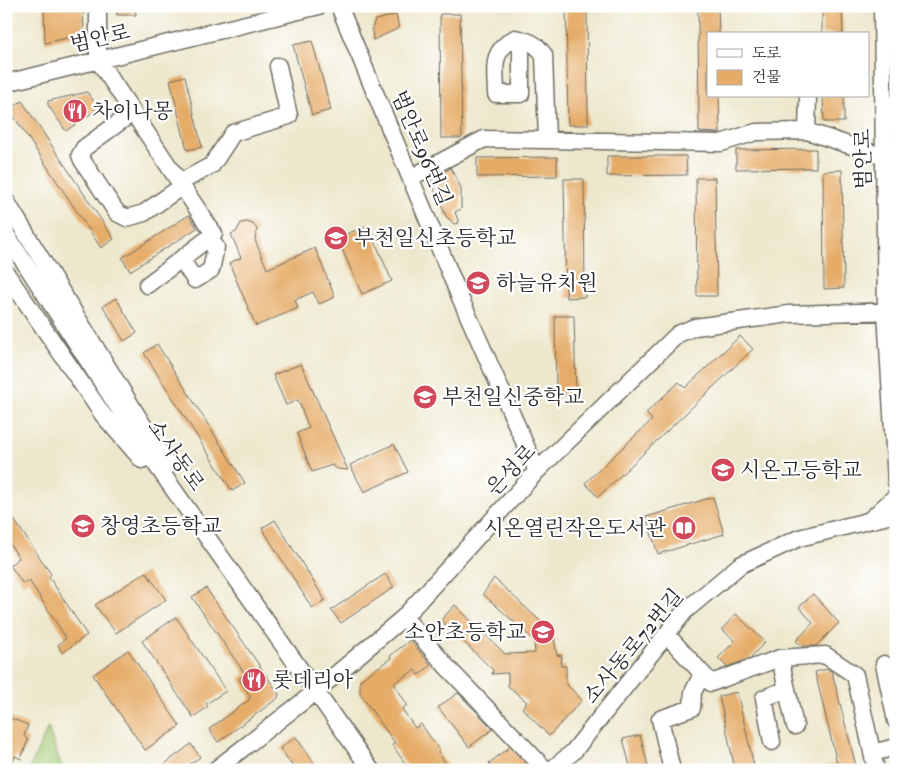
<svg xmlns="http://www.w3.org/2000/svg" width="902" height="776" font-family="'IM FELL Double Pica','Noto Serif KR',serif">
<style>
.green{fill:#a4c973;stroke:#687a4f}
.building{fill:#e5ac68}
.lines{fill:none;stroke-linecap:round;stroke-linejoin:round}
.minor-casing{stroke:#6f6d64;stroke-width:19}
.minor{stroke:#fff;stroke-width:16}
.labels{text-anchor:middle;stroke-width:4.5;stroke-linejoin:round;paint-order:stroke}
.street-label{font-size:21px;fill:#2b2b2b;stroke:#fff}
.poi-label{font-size:21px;fill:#2b2b2b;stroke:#fff;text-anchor:start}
</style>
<rect width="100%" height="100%" fill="#fff"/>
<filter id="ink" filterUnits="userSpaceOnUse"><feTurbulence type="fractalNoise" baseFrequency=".02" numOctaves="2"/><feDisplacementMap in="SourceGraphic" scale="10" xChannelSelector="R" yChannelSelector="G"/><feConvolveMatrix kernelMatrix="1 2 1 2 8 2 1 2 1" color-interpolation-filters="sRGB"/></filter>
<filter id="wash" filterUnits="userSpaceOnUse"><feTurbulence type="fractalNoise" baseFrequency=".0096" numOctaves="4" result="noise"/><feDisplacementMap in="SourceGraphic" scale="20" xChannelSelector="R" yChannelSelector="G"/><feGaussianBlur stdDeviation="1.12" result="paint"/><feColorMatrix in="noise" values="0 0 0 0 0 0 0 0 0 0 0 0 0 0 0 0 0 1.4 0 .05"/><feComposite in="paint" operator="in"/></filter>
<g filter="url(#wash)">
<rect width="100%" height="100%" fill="#ede8cd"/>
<path class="green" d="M48 727 63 770H29Z"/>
<g id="blocks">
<path class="building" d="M116 6H135L136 15H117Z
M566 6H587L588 125H568Z
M822 6H842L843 34H822Z
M44 7H83L84 34 45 43Z
M718 8 719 34H708V96H719L720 133 699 132 698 9Z
M440 14H460L462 138H441Z
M396 15 399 28 373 40 372 28 375 20Z
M312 41 331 110 312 115 293 45Z
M185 76 202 147 187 150 170 80Z
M87 92 99 108 66 131 48 105V101Z
M823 96H844V122H824Z
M22 101 114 239 101 248 9 109Z
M816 149V168L736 169V150Z
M607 156H686L687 175 607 176Z
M557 157V176L477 177V158Z
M451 168 461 188V209L455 212 459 223 454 224 446 216 430 179Z
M842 170 844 288 824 289 823 171Z
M696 178H715L717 296H697Z
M564 179H584L585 297 566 298Z
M189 215 197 228 130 271 122 258Z
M247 222 253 224 257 229 255 240 267 269 315 248 335 297 319 304 313 292 295 300 298 308 256 326 229 263 241 258 231 234 236 232 241 223Z
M368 225 392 281 362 294 337 238Z
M116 298 137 333 124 341 103 306Z
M555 316H574L576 395H556Z
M740 336 753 349 598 497 585 483 652 420 646 413 679 382 685 388Z
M157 344 245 483 232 491 144 353Z
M301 364 348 470 337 469 332 465 312 472 297 433 309 428 298 400 286 405 273 375Z
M394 444 408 472 364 492 350 465Z
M713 497 724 534 658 554 646 517Z
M6 508 51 574 49 577 87 635 62 653 58 645 66 638 29 580 23 584 10 565 19 558 6 538Z
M275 520 325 600 312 608 262 528Z
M146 572 166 600 116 633 95 605Z
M385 574 394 587 341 623 331 610Z
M494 578 553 633 557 655 562 656 561 666H566V684L582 700 549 736 522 708 527 702 508 686V673L492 674 493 670 441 620 455 605 505 654 535 653 534 640 483 594Z
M206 588 279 694 278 698 218 742 209 729 249 700 250 696 239 679 245 674 192 597Z
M813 594 839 623 816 646H802L796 641 813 623 799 607Z
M736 614 765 642 750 658 727 667 718 658 735 641 722 629Z
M176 617 226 691 206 704 208 707 193 717 142 641Z
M410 640 431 665 419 675 415 670 394 683 407 705 402 709 415 728 421 724 440 751 438 752 450 770H410L392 745 395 743 360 694V680L391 658 390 656Z
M128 650 180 726 145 750 93 675Z
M827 669 832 672 857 770H821V767L837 763 815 672Z
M737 692 755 770H735L724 718 719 696Z
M458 693 493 729 469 747 438 707Z
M10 718 28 725 24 736 28 740 21 759 15 756 10 770H6V727Z
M640 735 649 770H631L623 739Z
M296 737 319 770H295L280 748Z
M191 744 200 757 182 770H157Z
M510 747 532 770H494L489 763Z"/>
</g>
</g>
<g filter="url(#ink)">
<use href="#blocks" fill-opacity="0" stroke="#6f6d64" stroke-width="1"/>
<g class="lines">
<defs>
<path id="minor" d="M98 6V60L214 234 147 285
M339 6 459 295 537 471
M882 6 886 312 896 482
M521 39V94H496C496 69 489 52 515 38 529 41 536 43 544 55L547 139
M6 83 319 6
M132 113 84 148 80 155 82 160 117 213 127 218 144 213 181 187
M807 131 808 96
M412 177 484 139 721 143 756 132 807 131 884 157H896
M179 183 212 165 233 133 289 116 278 66
M6 201 168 466
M6 234 145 449 371 770
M181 259 195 280 211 270 216 247 208 239
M6 273 103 415 142 460
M871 519 896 496
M404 617 447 667 546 770
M666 634 711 683 780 658 825 655 855 675 876 770
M780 658 795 726
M884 664 896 721
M772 742 764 698 787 689
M872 753 896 747
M215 770 315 692 404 617 537 471 678 334 695 327 789 314 896 311
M551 770 573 752 685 611 740 565 799 538 896 514
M672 770 660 719 692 708 693 692 702 674"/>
</defs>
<use href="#minor" class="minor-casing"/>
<use href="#minor" class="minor"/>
</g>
</g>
<defs>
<symbol id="restaurant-disc" viewBox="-11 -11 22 22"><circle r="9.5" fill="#d1495b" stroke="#fff"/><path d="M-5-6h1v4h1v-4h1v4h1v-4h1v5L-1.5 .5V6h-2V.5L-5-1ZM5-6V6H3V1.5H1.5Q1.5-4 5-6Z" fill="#fff"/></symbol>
<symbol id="school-disc" viewBox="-11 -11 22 22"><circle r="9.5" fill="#d1495b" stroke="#fff"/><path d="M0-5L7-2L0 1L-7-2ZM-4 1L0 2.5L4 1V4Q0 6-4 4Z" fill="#fff"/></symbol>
<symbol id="library-disc" viewBox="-11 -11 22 22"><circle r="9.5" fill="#d1495b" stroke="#fff"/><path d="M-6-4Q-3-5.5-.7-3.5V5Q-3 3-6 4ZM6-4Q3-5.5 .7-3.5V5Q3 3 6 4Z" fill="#fff"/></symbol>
</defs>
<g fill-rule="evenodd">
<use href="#restaurant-disc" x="61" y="97" width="28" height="28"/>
<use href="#school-disc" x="322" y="224" width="28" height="28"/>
<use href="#school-disc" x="464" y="269" width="28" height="28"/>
<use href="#school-disc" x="411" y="383" width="28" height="28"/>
<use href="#school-disc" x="709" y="456" width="28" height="28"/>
<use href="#school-disc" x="69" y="512" width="28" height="28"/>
<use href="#library-disc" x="670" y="514" width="28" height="28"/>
<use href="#school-disc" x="529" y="618" width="28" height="28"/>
<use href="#restaurant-disc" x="240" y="666" width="28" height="28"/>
</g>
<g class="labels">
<g class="street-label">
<text transform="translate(100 38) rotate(-13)" y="7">범안로</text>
<text transform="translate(422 148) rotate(67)" y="7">범안로96번길</text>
<text transform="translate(863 159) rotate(-91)" y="7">범안로</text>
<text transform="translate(176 455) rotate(55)" y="7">소사동로</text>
<text transform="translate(511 470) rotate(-47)" y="7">은성로</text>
<text transform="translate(633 646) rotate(-50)" y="7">소사동로72번길</text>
</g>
<g class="poi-label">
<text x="92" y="118">차이나몽</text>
<text x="354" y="245">부천일신초등학교</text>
<text x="496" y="290">하늘유치원</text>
<text x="442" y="404">부천일신중학교</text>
<text x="740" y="477">시온고등학교</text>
<text x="100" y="533">창영초등학교</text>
<text x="666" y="535" text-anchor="end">시온열린작은도서관</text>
<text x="526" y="639" text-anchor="end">소안초등학교</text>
<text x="272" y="687">롯데리아</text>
</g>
</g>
<rect width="902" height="776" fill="none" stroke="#fff" stroke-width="25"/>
<rect x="707" y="32" width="162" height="65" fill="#ffffff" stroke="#aaaaaa"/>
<rect x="717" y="49" width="25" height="8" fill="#ffffff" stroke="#aaaaaa"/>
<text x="752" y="58" font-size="15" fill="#2b2b2b">도로</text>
<rect x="717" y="70" width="25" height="15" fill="#e5ac68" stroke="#aaaaaa"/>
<text x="752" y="82" font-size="15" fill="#2b2b2b">건물</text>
</svg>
